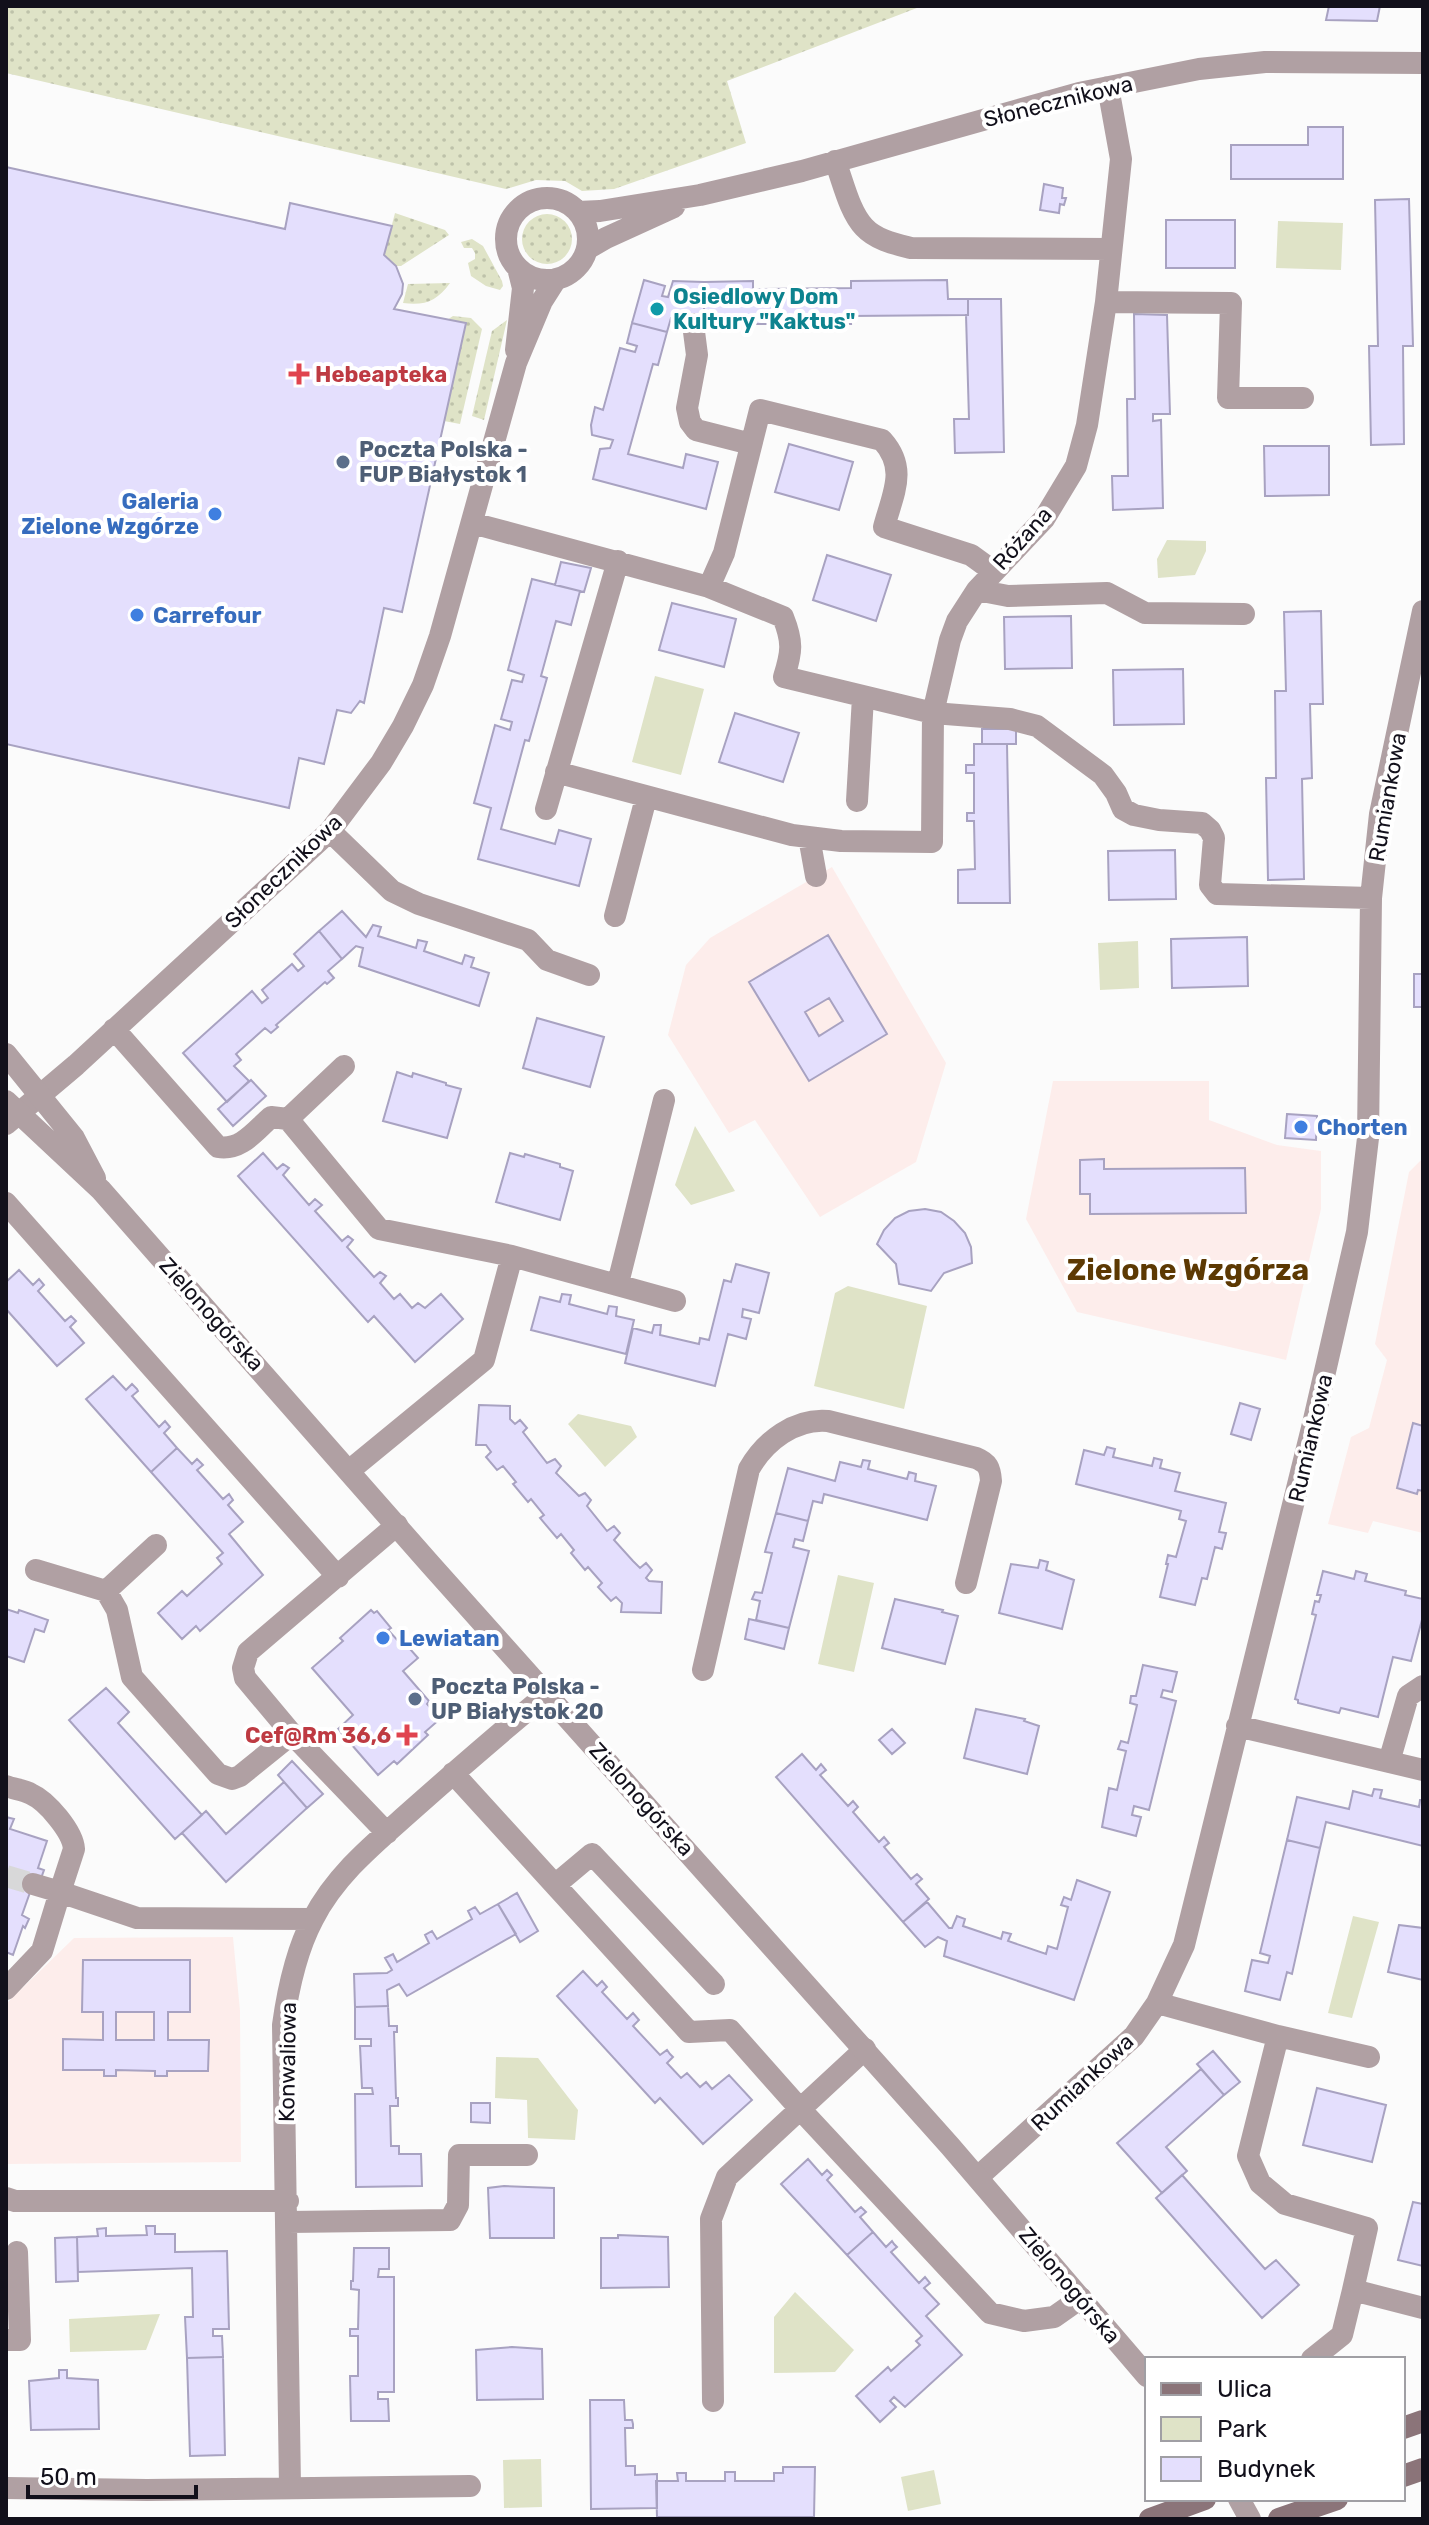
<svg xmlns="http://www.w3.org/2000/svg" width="1429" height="2525" font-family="Rubik,sans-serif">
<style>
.education{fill:#fdedeb}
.grass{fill:url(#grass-dots)}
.green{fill:#dfe3c7}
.building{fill:#e4dffd;stroke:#a8a2c1;stroke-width:2;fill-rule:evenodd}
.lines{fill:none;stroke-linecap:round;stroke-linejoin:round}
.minor-tunnel{stroke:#d8d8d9;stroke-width:22;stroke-dasharray:22 11;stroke-linecap:butt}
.minor{stroke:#b0a0a3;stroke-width:22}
.tertiary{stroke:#b0a0a3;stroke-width:22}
.secondary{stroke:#8b7479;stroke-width:22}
.culture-dot{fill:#0f9aa8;stroke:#fff;stroke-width:3}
.health-dot{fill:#e0444e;stroke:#fff;stroke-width:3}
.service-dot{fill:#5c6f8a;stroke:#fff;stroke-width:3}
.shop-dot{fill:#3f7fe0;stroke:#fff;stroke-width:3}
.labels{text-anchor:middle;stroke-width:8;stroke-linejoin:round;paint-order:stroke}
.street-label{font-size:22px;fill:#12101b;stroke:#fff}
.culture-label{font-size:22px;font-weight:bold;fill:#0d838f;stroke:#fff;text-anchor:start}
.health-label{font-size:22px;font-weight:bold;fill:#be3a42;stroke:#fff;text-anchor:start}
.service-label{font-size:22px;font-weight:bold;fill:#4e5e75;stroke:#fff;text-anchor:start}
.shop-label{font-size:22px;font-weight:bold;fill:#366cbe;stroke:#fff;text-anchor:start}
.district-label{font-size:30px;font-weight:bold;fill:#5c3903;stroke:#fff}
</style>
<defs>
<pattern id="grass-dots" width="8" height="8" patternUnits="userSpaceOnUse" patternTransform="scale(2)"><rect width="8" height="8" fill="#dfe3c7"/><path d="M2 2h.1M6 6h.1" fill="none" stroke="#bec2aa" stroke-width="1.8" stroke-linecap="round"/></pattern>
</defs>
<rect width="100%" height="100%" fill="#fbfbfb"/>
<path class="education" d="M832 867 946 1063 916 1162 820 1217 755 1120 729 1133 668 1035 686 965 710 938Z
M1053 1081H1209V1120L1277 1145 1321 1151V1209L1286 1360 1077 1312 1026 1219Z
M1423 1158V1533L1373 1521 1368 1533 1328 1524 1351 1437 1369 1428 1387 1360 1375 1344 1409 1172Z
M233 1937 240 2011 241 2162 6 2164V2004L74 1938Z"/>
<path class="grass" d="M6 6H922L727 81 746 143 614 189 582 191 565 181 536 180 506 189 6 73Z
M395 213 445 230 449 235 401 266H396L384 255Z
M522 239a25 25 0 1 1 50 0a25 25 0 1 1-50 0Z
M472 239 483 246 502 281 503 286 500 290 486 286 471 276 468 263 475 259V253L472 248H464L461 242Z
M450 283C437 301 425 306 403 303L408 284Z
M453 316 471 318 482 329 460 424 444 421 466 324 447 320Z
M507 320 484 420 472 416 492 331Z"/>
<path class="green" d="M1278 221 1343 223 1341 270 1276 268Z
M1167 540 1206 541V551L1195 575 1158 578 1157 559Z
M655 676 704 689 681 775 632 762Z
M1138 941 1139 988 1100 990 1098 943Z
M695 1126 735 1191 691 1205 675 1185Z
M848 1286 927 1306 904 1409 814 1386 835 1293Z
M578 1414 631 1426 637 1437 605 1467 568 1424Z
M838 1575 874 1583 854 1672 818 1664Z
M1353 1916 1379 1922 1352 2018 1328 2013Z
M496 2057 538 2058 578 2110 575 2140 528 2138 527 2100 495 2098Z
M795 2292 854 2350 835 2372 774 2373V2317Z
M160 2314 146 2350 70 2352 69 2319Z
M541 2459 542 2507 504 2508 503 2460Z
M934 2470 941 2504 908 2511 901 2477Z"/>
<path class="building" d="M1329 6H1380L1377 21 1326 20Z
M1308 127H1343V179H1231V145H1308Z
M6 167 285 229 290 203 392 226 384 255 396 266 403 284 402 294 394 309 466 323 402 612 384 608 364 703 360 701 351 713 337 710 324 764 299 758 289 808 6 744Z
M1044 184 1063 188 1062 198H1066L1064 205 1060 204 1059 213 1040 210Z
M1409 199 1413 346H1403L1404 444 1371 445 1369 346H1378L1375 200Z
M1166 220H1235V268H1166Z
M644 280 665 286 662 296 668 297 673 281 704 282V318H671L667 332 632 323Z
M947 280 948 299H968V315L850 316 851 324H754V318H704V282L753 281V289L851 288V281Z
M968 299H1001L1004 452 955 453 954 419H969L966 315H968Z
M1134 314 1167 315 1170 414H1153V421L1161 420 1163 508 1113 510 1112 476H1128L1127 399H1135Z
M632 323 667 332 658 365 653 364 628 454 683 468 686 454 718 462 706 509 593 479 600 449 610 448 613 440 592 435 591 425 595 407 603 410 620 348 635 352 637 346 627 343Z
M789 444 853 462 839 510 775 492Z
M1264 446H1329V495L1265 496Z
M827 555 891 575 876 621 813 600Z
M561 562 591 568 584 592 555 585Z
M532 579 580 591 571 625 556 621 541 676 547 678 529 741 525 740 501 829 555 844 559 830 591 839 579 886 478 859 491 808 474 803 495 725 510 730 512 722 501 719 512 680 522 682 524 675 508 670Z
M672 603 736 619 724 667 659 650Z
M1321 611 1323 704H1310L1312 778 1302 779 1304 879 1268 880 1266 778H1276L1275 691H1286L1284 612Z
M1071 616 1072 668 1005 669 1004 617Z
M1183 669 1184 724 1114 725 1113 670Z
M735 713 799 733 783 782 719 762Z
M982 729H1016V744H982Z
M974 744H1007L1010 903H958V870L975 869 974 821H967V813H974V773H966V765H974Z
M1175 850 1176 899 1109 900 1108 851Z
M342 911 366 937 373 925 381 927 378 936 416 948 418 940 427 942 424 951 462 964 465 955 474 958 471 967 489 973 479 1006 359 966 363 948 356 946 342 959 319 931Z
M319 931 342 959 328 971 334 978 327 984 325 982 276 1025 278 1027 271 1033 265 1028 236 1054 241 1060 234 1066 249 1081 227 1102 183 1053 252 991 262 1003 268 998 262 990 292 964 298 971 304 966 294 954Z
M828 935 887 1034 809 1081 749 982ZM829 998 843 1021 819 1036 805 1012Z
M1247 937 1248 986 1172 988 1171 939Z
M1414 974H1423V1007H1414Z
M537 1018 604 1037 590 1087 523 1068Z
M397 1072 412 1077 413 1073 446 1083V1085L461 1089 447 1138 383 1121Z
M251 1080 266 1096 233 1126 218 1109Z
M1287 1114 1317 1116 1316 1140 1285 1138Z
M263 1153 277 1169 283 1164 289 1168 283 1175 309 1205 315 1199 322 1205 315 1211 342 1241 348 1236 353 1240 347 1247 374 1277 380 1272 386 1276 380 1283 394 1299 400 1294 412 1308 418 1303 425 1308 441 1294 463 1319 415 1362 374 1316 368 1322 238 1176Z
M510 1153 524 1157 525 1154 560 1164V1167L573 1171 560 1220 496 1202Z
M1104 1159V1169L1245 1168 1246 1213 1090 1214V1194H1080V1160Z
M925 1209 941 1212 954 1221 965 1233 971 1247 972 1263 944 1273 931 1291 899 1284 896 1264 877 1244 884 1230 895 1218 909 1211Z
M736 1264 769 1273 759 1313 743 1309 742 1317 751 1319 746 1339 728 1334 715 1386 625 1363 633 1328 652 1333 654 1325H661L660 1335 699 1344 700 1338 709 1340 724 1280 731 1282Z
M19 1270 33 1285 39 1279 44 1285 38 1291 65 1321 71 1316 76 1321 70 1327 84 1343 57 1366 6 1309V1282Z
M562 1294 571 1295 569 1304 607 1314 609 1306 617 1307 616 1316 634 1320 626 1354 531 1330 540 1297 560 1302Z
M113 1376 126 1390 132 1384 137 1389 138 1391 132 1396 159 1427 165 1421 170 1427 164 1433 177 1448 151 1472 86 1399Z
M1240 1403 1260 1409 1251 1440 1231 1434Z
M479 1405 510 1406V1419L515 1424 520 1420 527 1428 523 1432 547 1463 555 1459 561 1466 556 1473 579 1496 585 1493 591 1500 587 1506 607 1531 614 1526 620 1533 614 1540 633 1561 640 1568 646 1563 652 1570 646 1578 649 1581 662 1582 661 1613 621 1612 622 1603 616 1597 611 1601 598 1587 602 1583 588 1567 585 1570 571 1553 574 1550 561 1534 557 1538 540 1518 544 1515 531 1499 528 1502 513 1484 516 1482 503 1466 497 1470 486 1457 491 1452 486 1445H476Z
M1413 1423 1423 1426V1491L1418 1490 1417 1494 1397 1488Z
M1107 1447 1115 1449 1113 1457 1152 1466 1154 1458 1162 1460 1160 1468 1180 1473 1175 1491 1226 1503 1219 1532 1226 1533 1222 1549 1215 1547 1207 1579 1202 1578 1195 1605 1160 1597 1168 1564H1166L1168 1555 1176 1557 1186 1521 1179 1519 1181 1511 1076 1484 1084 1450 1104 1455Z
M177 1448 192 1464 197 1459 203 1465 197 1470 223 1499 229 1494 233 1500 228 1505 243 1522 229 1534 263 1575 200 1631 196 1626 182 1639 158 1613 182 1591 187 1596 222 1564 217 1558 223 1553 151 1472Z
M863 1460 870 1461 868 1469 907 1479 909 1472 916 1474 915 1481 936 1486 927 1520 824 1494 822 1503 813 1501 808 1521 776 1513 788 1468 835 1481 840 1462 861 1467Z
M776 1513 808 1521 803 1541 795 1539 793 1547 809 1551 789 1628 756 1620 760 1601 752 1599 755 1592 762 1593 772 1553 765 1552Z
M1040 1560 1048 1562 1046 1570 1074 1580 1062 1629 999 1613 1011 1564 1038 1568Z
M1323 1571 1354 1579 1356 1571 1367 1574 1365 1581 1406 1591 1405 1595 1423 1599V1616L1411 1661 1393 1657 1378 1717 1341 1708 1339 1713 1298 1703V1700L1295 1699 1316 1615 1312 1614 1315 1601 1319 1602 1321 1595H1317Z
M895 1599 943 1610 942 1612 958 1616 945 1664 882 1648Z
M6 1609 18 1613 19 1610 48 1620 44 1632 35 1629 24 1662 6 1656Z
M371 1610 374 1613 377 1611 391 1628 388 1630 400 1643 403 1641 418 1658 403 1671 429 1701 427 1704 440 1719 425 1732 428 1735 397 1764 394 1761 378 1775 338 1729 353 1715 312 1668 343 1641 340 1638Z
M749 1619 789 1628 784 1649 745 1639Z
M1143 1665 1177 1672 1172 1692 1163 1690 1161 1697 1176 1701 1149 1810 1134 1806 1132 1815 1141 1817 1136 1836 1102 1827 1109 1788 1117 1790 1126 1751 1118 1749 1121 1741 1128 1743 1137 1705 1130 1703 1131 1696H1136Z
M106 1688 129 1712 118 1723 202 1815 175 1839 69 1720Z
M976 1709 1025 1719 1024 1721 1039 1726 1027 1774 964 1758Z
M892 1729 905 1743 892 1754 879 1740Z
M802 1754 816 1770 821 1764 826 1770 820 1775 848 1806 853 1801 858 1807 853 1812 879 1842 884 1837 889 1843 884 1847 911 1879 917 1874 922 1879 916 1884 929 1899 903 1922 776 1777Z
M292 1761 323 1794 307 1808 278 1775Z
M284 1782 307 1808 226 1882 182 1833 206 1811 226 1834Z
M1374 1789 1382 1790 1380 1798 1419 1807 1420 1800H1423V1846L1326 1822 1320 1848 1287 1840 1297 1797 1349 1809 1353 1791 1372 1796Z
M6 1817 14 1819 10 1829 47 1841 38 1868 44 1870 40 1881 33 1884 22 1915 29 1919 25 1928 23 1926 13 1955 6 1952Z
M1287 1840 1320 1848 1292 1974 1287 1972 1280 2000 1245 1991 1252 1960 1268 1963 1270 1956 1260 1953Z
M1077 1880 1110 1892 1074 2000 944 1956 947 1941 938 1937 925 1947 903 1922 927 1902 949 1928H952L957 1916 965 1919 963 1926 1001 1939 1003 1932 1011 1934 1008 1941 1046 1954 1048 1946 1057 1949 1068 1907 1061 1905 1064 1897 1071 1900Z
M517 1893 538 1931 520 1942 498 1904Z
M498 1904 516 1934 407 1996 399 1984 387 1990 388 2006 355 2007 354 1974 387 1973 392 1970 385 1958 393 1954 397 1962 429 1943 425 1935 432 1931 437 1939 472 1919 468 1911 475 1907 480 1914Z
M1399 1925 1423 1928V1980L1388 1972Z
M83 1960H190V2012H168V2040H209L208 2071H167V2076H155V2071L116 2070V2076H104V2070H63V2039L103 2040V2012H82ZM116 2012H154V2040H116Z
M583 1971 597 1986 602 1981 607 1987 602 1992 627 2019 633 2013 639 2020 633 2026 660 2055 667 2050 670 2054 673 2057 667 2063 681 2078 687 2073 700 2087 706 2082 712 2089 729 2075 752 2100 703 2144 660 2098 655 2103 557 1996Z
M388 2006 389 2026H397V2032H394L396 2098H398V2106H390L391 2146H399V2154H421L422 2186 356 2187 355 2094H373L372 2088H362L360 2046H371V2039H355V2007Z
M1213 2051 1240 2082 1224 2095 1197 2064Z
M1201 2069 1224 2095 1166 2147 1187 2171 1162 2193 1117 2143Z
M1317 2088 1386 2105 1372 2162 1303 2145Z
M471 2103H490V2123L471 2122Z
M808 2159 822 2175 827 2170 832 2175 827 2180 855 2212 861 2207 866 2212 860 2217 873 2232 847 2255 781 2184Z
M1182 2175 1265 2269 1276 2260 1299 2285 1262 2318 1156 2198Z
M504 2186 554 2188V2238H490L488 2188Z
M1413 2202 1423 2204V2266L1398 2260Z
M146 2226H155V2234H175V2252L227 2251 229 2329H213V2336H222L223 2357 187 2358 185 2317H193L192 2268 78 2272 77 2237 98 2236 97 2229 106 2228V2236L147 2235Z
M873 2232 886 2247 892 2241 894 2244 897 2247 891 2252 919 2283 925 2277 930 2283 924 2288 939 2304 926 2316 962 2355 905 2407 894 2397 890 2401 896 2407 880 2422 856 2396 888 2367 891 2371 920 2345 916 2341 922 2336 847 2255Z
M618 2235 668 2237 669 2287 601 2288V2238H618Z
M77 2237 78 2281 56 2282 55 2238Z
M354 2248H389V2269H379L378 2277H394V2392H378V2399H388L389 2421H351L350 2376H358V2336H350V2329H358L359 2290 351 2289V2281H353Z
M512 2347 542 2349 543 2399 477 2400 476 2350Z
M223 2357 225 2455 190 2456 187 2358Z
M59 2370H67V2378L98 2380 99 2429 31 2430 29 2381 59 2378Z
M590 2400H624L625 2420H632L633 2424V2428H625L626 2466H635V2475L657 2474V2508L591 2509Z
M783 2467H815L814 2517H657L656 2481H678L677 2473H686V2481H725V2472H735V2481H774V2473H783Z"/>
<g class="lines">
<path class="minor-tunnel" d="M6 1876 33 1884"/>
<path class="minor" d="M835 161C843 181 849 211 864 227 876 240 895 244 911 248L1111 249
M506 239a41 41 0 1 1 82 0a41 41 0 1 1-82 0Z
M578 212 600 211 700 195 802 171 1079 93 1199 69 1265 62 1423 63
M587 249 606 238 674 207
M1106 302 1231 303 1228 398H1303
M693 324 697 355 687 408 690 422 696 430 751 444
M516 350 523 288 518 268
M472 523 709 587 783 617C793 642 792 651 784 677L933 713 1010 719 1037 726 1103 775 1116 793 1123 809 1134 815 1159 820 1202 823 1210 830 1214 838 1210 885 1217 894 1371 898
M709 587 724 553 760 410 882 440C908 469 893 493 884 527L971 555 993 571
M977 590 1008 596 1107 593 1145 613 1244 614
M556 772 792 835 841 841 932 842 933 713 950 640 957 621 977 590 1044 519 1076 466 1087 425 1106 302 1121 159 1108 87
M857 801 863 697
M546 809 618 561
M330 831 392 891 419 904 528 940 547 960 589 975
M809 837 816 876
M615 916 646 798
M114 1029 218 1147C241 1151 255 1131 271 1117L288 1119 379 1229 512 1256
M288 1119 344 1066
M6 1124 76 1065 330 831 381 763 403 726 423 685 440 636 516 363 542 301 556 279
M6 1203 338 1577
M618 1283 664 1100
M350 1470 484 1360 512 1256 675 1301
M36 1570 106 1591 156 1545
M106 1591 117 1610 132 1677 218 1774 232 1779 240 1776 292 1734 245 1678 243 1668 248 1652 397 1525
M703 1670 749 1469C765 1441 795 1418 828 1421L976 1458C988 1463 990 1468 991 1481L966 1583
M1237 1726 1423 1770
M292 1734 387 1833
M1389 1762 1408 1696 1423 1686
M453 1773 689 2032 730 2030 801 2110 990 2313 1024 2321 1054 2317 1081 2298
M6 1786C14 1789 24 1790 31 1794 47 1801 73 1832 74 1849L60 1892 33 1884
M555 1885 592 1854 714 1984
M6 1989 42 1951 60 1892 137 1918 313 1919
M1157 2003 1278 2036 1248 2156 1260 2183 1285 2204 1367 2228 1353 2290 1423 2308
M1278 2036 1369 2057
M978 2177 1134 2036 1157 2003 1184 1945 1313 1424 1357 1232 1368 1138 1371 898 1380 814 1423 611
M6 2198 15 2201H288
M288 2222 450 2220 458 2205 459 2155H527
M6 2340H20L17 2252
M1312 2359 1342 2335 1353 2290
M713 2401 711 2219 727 2177 865 2049
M290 2487 283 2025C288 1989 296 1951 313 1919 336 1874 375 1843 412 1810 456 1771 501 1732 547 1694
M6 2488 147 2490 470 2486"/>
<path class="tertiary" d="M6 1054 74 1138 95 1178
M6 1101 101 1190 430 1564 950 2146 1147 2376
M1239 2499 1250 2519"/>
<path class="secondary" d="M1403 2428 1423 2421
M1403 2476 1423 2469
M1150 2519 1205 2499
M1279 2519 1337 2499"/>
</g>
<circle class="culture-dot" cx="657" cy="309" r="8"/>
<g class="health-dot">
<path d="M295 362h8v8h8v8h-8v8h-8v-8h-8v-8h8z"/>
<path d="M403 1723h8v8h8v8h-8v8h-8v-8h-8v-8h8z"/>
</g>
<g class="service-dot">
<circle cx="343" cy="462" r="8"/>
<circle cx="415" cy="1699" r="8"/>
</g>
<g class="shop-dot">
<circle cx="215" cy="514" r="8"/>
<circle cx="137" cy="615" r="8"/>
<circle cx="1301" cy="1127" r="8"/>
<circle cx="383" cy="1638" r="8"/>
</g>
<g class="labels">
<g class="street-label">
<text transform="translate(1058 101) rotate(-14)" y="8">Słonecznikowa</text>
<text transform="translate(1022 538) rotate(-48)" y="8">Różana</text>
<text transform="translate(1387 797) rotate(-80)" y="8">Rumiankowa</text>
<text transform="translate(283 871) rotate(-44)" y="8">Słonecznikowa</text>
<text transform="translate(212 1314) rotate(48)" y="8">Zielonogórska</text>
<text transform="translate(1310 1438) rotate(-77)" y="8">Rumiankowa</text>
<text transform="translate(642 1799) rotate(48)" y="8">Zielonogórska</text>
<text transform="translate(287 2062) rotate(-89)" y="8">Konwaliowa</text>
<text transform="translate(1082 2082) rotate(-43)" y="8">Rumiankowa</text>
<text transform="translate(1070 2285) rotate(50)" y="8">Zielonogórska</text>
</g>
<g class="culture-label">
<text x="673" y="304">Osiedlowy Dom<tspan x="673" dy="25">Kultury "Kaktus"</tspan></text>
</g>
<g class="health-label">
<text x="315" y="382">Hebeapteka</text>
<text x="391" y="1743" text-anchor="end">Cef@Rm 36,6</text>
</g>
<g class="service-label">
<text x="359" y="457">Poczta Polska -<tspan x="359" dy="25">FUP Białystok 1</tspan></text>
<text x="431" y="1694">Poczta Polska -<tspan x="431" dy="25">UP Białystok 20</tspan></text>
</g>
<g class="shop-label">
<text x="199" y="509" text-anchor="end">Galeria<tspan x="199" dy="25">Zielone Wzgórze</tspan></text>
<text x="153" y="623">Carrefour</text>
<text x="1317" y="1135">Chorten</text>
<text x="399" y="1646">Lewiatan</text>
</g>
<g class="district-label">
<text x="1188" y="1280">Zielone Wzgórza</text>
</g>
</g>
<rect width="1429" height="2525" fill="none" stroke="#12101b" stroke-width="16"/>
<rect x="1145" y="2357" width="260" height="144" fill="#ffffff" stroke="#a09fa4" stroke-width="2"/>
<rect x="1161" y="2383" width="40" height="12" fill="#8b7479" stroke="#a09fa4" stroke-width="2"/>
<text x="1217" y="2397" font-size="24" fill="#12101b">Ulica</text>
<rect x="1161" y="2417" width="40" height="24" fill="#dfe3c7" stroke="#a09fa4" stroke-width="2"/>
<text x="1217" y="2437" font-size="24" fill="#12101b">Park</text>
<rect x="1161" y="2457" width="40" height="24" fill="#e4dffd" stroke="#a09fa4" stroke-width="2"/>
<text x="1217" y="2477" font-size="24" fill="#12101b">Budynek</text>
<path d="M28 2485v12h168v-12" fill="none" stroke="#12101b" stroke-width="4"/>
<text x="40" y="2485" font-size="24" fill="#12101b" stroke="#ffffff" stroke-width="6" paint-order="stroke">50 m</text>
</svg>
